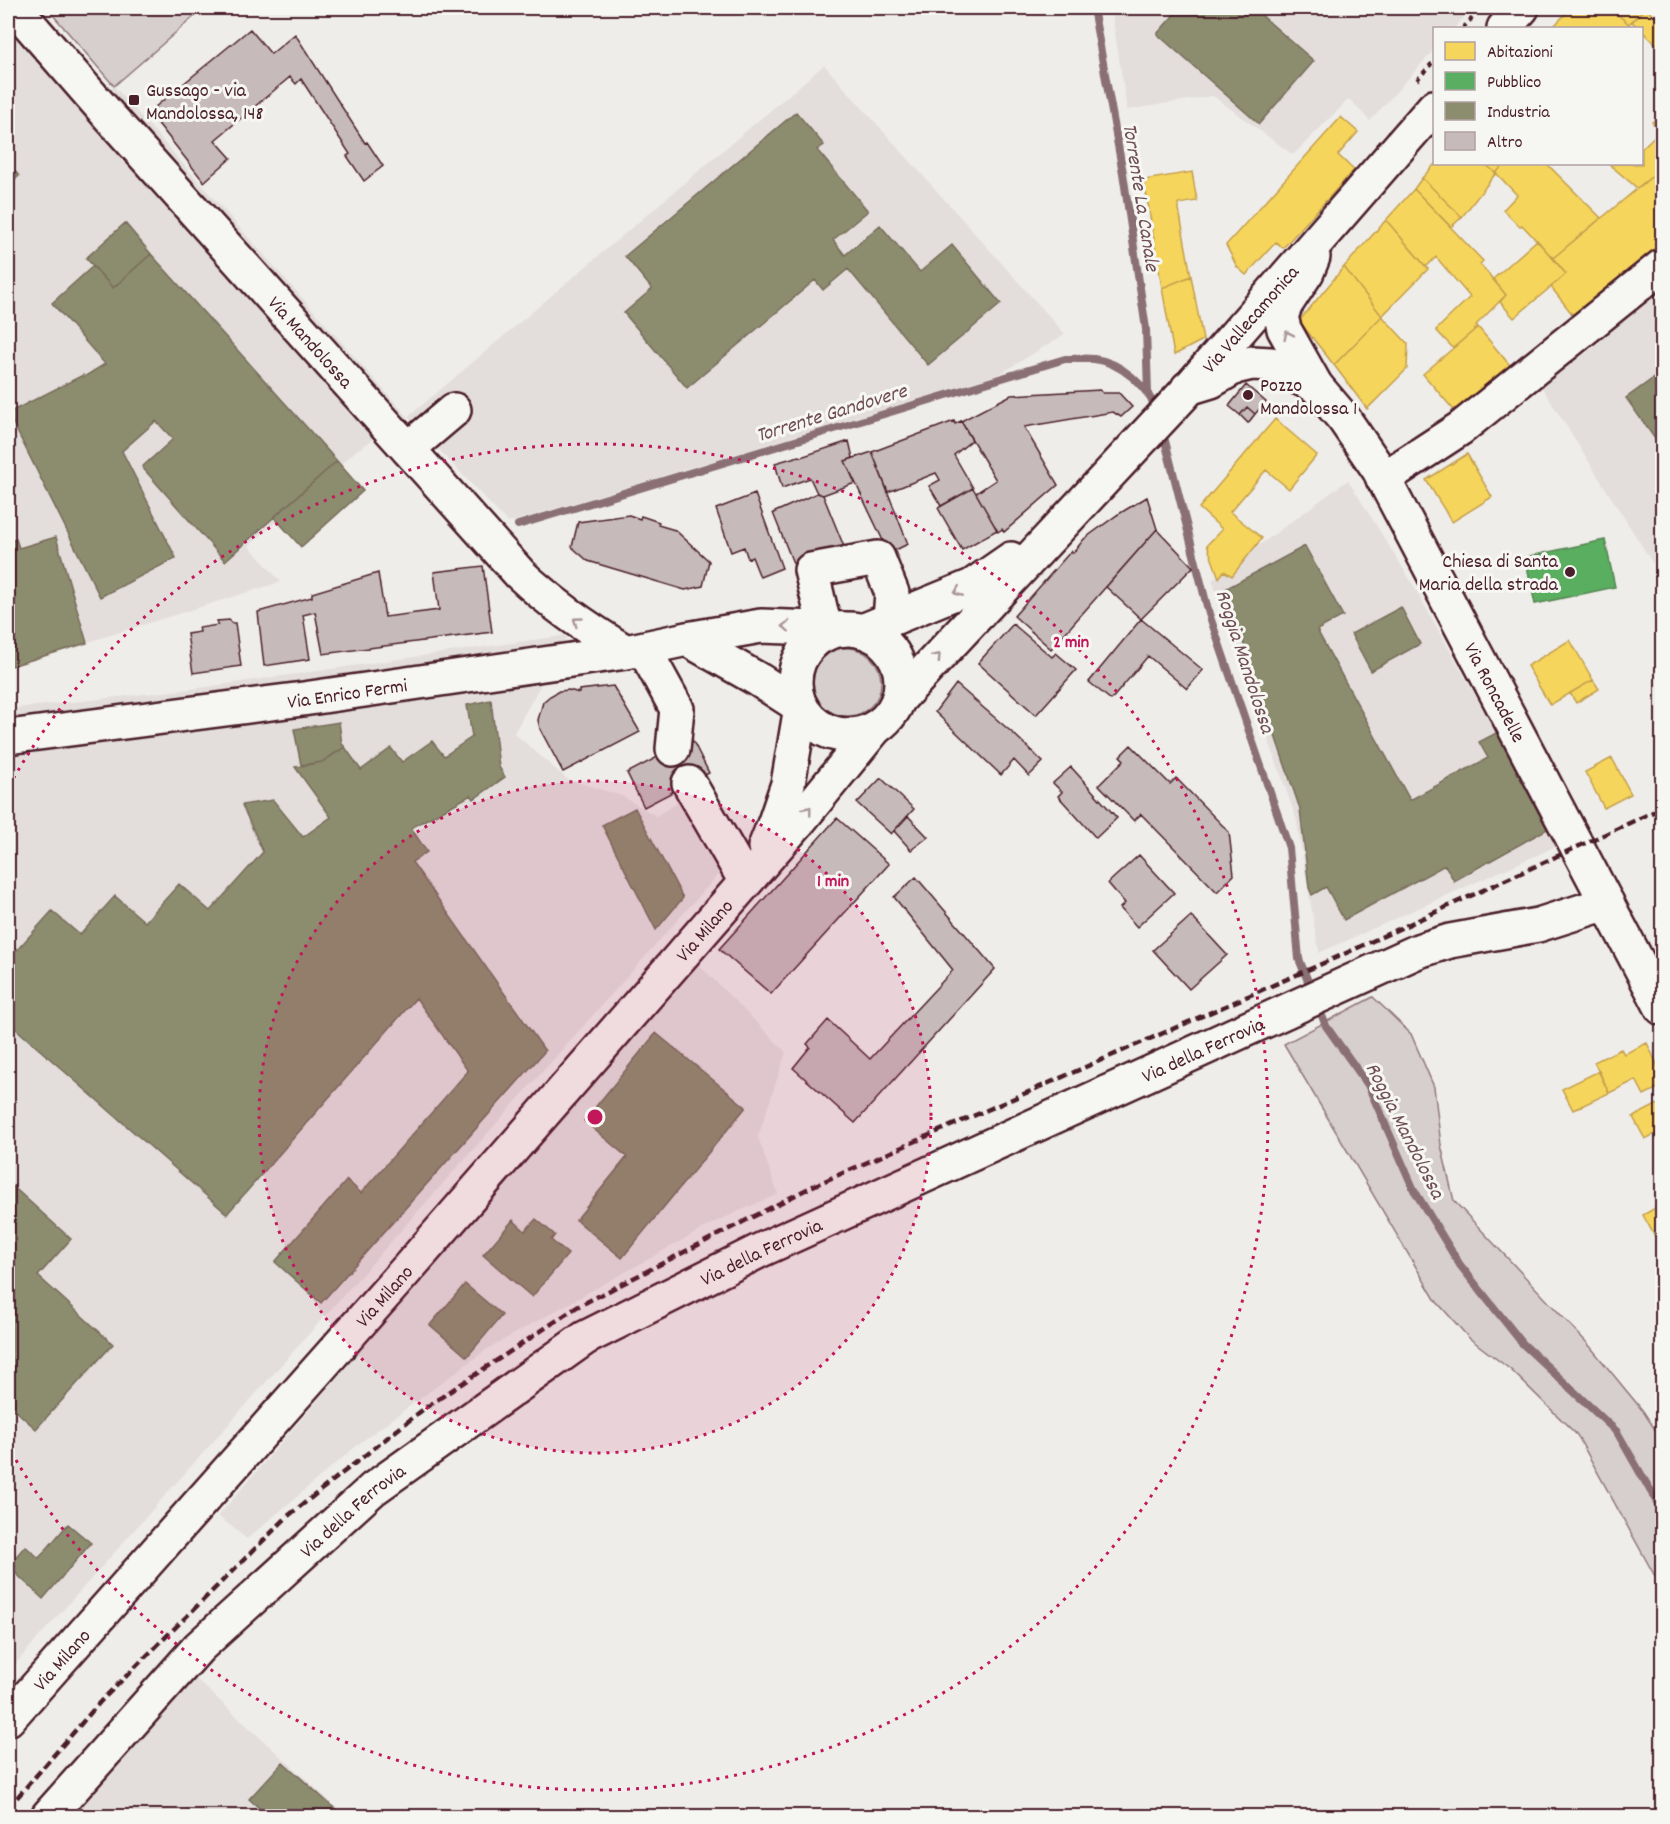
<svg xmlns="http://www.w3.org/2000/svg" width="1670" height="1824" font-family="Dekko,sans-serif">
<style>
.built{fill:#e3dedc}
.green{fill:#d7cfce;stroke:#90777c;stroke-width:1.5}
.homes{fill:#f6d55c;stroke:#c29e4d;stroke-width:1.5}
.public{fill:#5aae61;stroke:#558351;stroke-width:1.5}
.industry{fill:#8c8c6e;stroke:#786b5a;stroke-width:1.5}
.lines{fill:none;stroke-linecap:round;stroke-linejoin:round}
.stream{stroke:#8a6f74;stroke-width:8}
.building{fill:#c6babb;stroke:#4a1f2b;stroke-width:1.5}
.minor-casing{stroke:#4a1f2b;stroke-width:38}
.major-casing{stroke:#4a1f2b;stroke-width:38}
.path{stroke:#4a1f2b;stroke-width:4;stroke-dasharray:4.5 4.5;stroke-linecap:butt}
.minor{stroke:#f6f6f2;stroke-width:33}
.major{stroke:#f6f6f2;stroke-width:33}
.rail{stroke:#4a1f2b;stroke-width:4.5;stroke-dasharray:9 4.5;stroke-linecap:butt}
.oneway{stroke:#a99598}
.ring{fill:none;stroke:#c2185b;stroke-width:3;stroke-dasharray:3 6}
.poi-dot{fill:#4a1f2b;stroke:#f6f6f2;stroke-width:2}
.labels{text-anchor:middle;stroke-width:6;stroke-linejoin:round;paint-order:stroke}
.poi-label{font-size:20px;fill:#4a1f2b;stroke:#f6f6f2;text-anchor:start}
.street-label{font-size:20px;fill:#4a1f2b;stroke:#f6f6f2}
.water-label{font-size:21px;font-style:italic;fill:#6f4e56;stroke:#f6f6f2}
.centre{fill:#c2185b;stroke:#f6f6f2;stroke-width:3}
.ring-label{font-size:18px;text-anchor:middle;font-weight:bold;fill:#c2185b;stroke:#f6f6f2;stroke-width:6;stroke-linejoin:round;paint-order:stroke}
</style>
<rect width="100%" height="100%" fill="#efedea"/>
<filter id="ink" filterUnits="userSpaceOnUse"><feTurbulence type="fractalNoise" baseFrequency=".0167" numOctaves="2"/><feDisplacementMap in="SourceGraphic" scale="12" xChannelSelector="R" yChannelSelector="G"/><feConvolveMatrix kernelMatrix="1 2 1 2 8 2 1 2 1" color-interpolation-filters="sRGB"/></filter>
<g filter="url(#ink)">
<path class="built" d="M1111 8H1473L1454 28H1434V50L1370 121 1349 99 1293 155 1213 96 1127 110Z
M8 24 83 114 114 86 408 417 824 65 1065 334 1000 374 508 523 408 417 357 450 249 546 281 582 8 667Z
M1662 270V578L1541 386 1600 342 1589 328Z
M1348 480 1411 581 1559 845 1319 953 1296 818 1212 580Z
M568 635 514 733 567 779 622 796 656 816 687 797 723 869 8 1672V709L199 688Z
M696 962 786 1052 758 1137 778 1194 715 1222 487 1349 360 1443 247 1539 218 1516 630 1036Z
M195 1678 346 1816H74Z"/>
<path class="green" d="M47 8H204L114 86Z
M813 682a34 34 0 1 1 68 0a34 34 0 1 1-68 0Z
M1373 997 1411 1034 1434 1087 1441 1145 1454 1201 1588 1344 1643 1411 1662 1440V1589L1577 1435 1511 1370 1469 1338 1436 1301 1284 1044Z"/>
<path class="homes" d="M1571 8H1610L1629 24 1626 28H1552Z
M1610 8H1645L1629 24Z
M1645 8 1662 22V49L1632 22Z
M1662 113V129L1660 131 1652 122Z
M1341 117 1358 132 1338 155 1354 170 1283 248 1276 242 1246 275 1237 267 1226 245Z
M1662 129V182L1655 174 1637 188 1609 164H1642V148Z
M1435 164H1485L1496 173 1462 217 1422 178Z
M1485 164H1504L1496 173Z
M1504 164H1547L1601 218 1553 258 1522 225 1520 227 1503 210 1517 195 1496 173Z
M1192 172 1197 201 1178 204 1191 276 1162 288 1144 180Z
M1655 174 1662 182V249L1576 319 1551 287 1566 274 1553 258Z
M1422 178 1462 217 1451 227 1414 189Z
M1414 189 1483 261 1480 264 1506 295 1476 325 1478 327 1453 348 1436 330 1470 297 1436 257 1426 267 1386 220Z
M1386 220 1428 269 1382 316 1344 267Z
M1537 240 1566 274 1514 318 1500 302 1506 295 1493 279Z
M1344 267 1382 316 1334 365 1299 321Z
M1191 276 1203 340 1174 355 1162 288Z
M1382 316 1408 344 1407 369 1367 409 1334 365Z
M1478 327 1513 369 1458 415 1423 374Z
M1275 419 1317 455 1289 489 1266 470 1230 512 1262 538 1232 576 1224 571 1219 578 1207 545 1222 529 1199 508Z
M1467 454 1492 497 1452 522 1426 480Z
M1570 640 1593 680 1550 705 1527 666Z
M1593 680 1599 689 1576 703 1570 693Z
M1612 758 1631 794 1604 808 1585 772Z
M1647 1043 1662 1075V1086L1644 1095 1636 1080 1609 1093 1594 1062 1621 1049 1624 1054Z
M1599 1071 1609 1093 1573 1110 1562 1089Z
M1662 1102V1149L1655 1134 1645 1139 1633 1117Z
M1662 1204V1249L1643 1215Z"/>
<path class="public" d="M1605 540 1615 587 1535 604 1525 557Z"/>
<path class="industry" d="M1180 8H1253L1314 61 1259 124 1157 34Z
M796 112 824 145 817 150 868 211 833 240 845 255 880 225 920 272 952 245 1001 304 928 365 848 269 823 290 815 280 687 388 624 313 652 289 625 256Z
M8 163 19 176 8 186Z
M125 223 151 254 113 288 86 258Z
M151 254 337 461 225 561 142 467 173 439 156 421 122 451 176 558 100 597 8 413 83 375 84 377 105 364 52 303 93 266 113 288Z
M1662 372V449L1626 398Z
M337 461 363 491 301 547 274 517Z
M56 537 87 643 8 667V542L16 539 19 548Z
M1305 546 1343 616 1317 630 1410 800 1488 758 1479 742 1500 731 1551 827 1454 881 1445 865 1344 920 1326 887 1312 895 1309 888 1300 809 1225 589Z
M1401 607 1420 644 1371 671 1351 634Z
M491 700 499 767 505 777 474 799 471 795 411 828 427 852 412 862 545 1051 321 1303 275 1262 347 1180 361 1193 468 1071 416 998 227 1214 8 1022V941L17 950 52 911 80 935 115 896 145 922 179 884 210 911 263 852 242 805 273 800 303 837 331 817 295 767 322 762 345 747 361 770 391 748 402 762 432 741 444 756 472 737 467 705Z
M339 722 342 744 345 747 322 762 301 765 294 729Z
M635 808 683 898 656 930 602 825Z
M656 1033 746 1107 622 1258 576 1220 627 1157 584 1121Z
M8 1182 71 1239 38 1276 113 1344 36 1429 8 1404Z
M536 1219 555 1235 551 1240 568 1254 532 1297 483 1255 513 1220 525 1231Z
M465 1284 502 1315 467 1357 430 1325Z
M68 1524 91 1543 43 1599 8 1566 25 1546 39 1558Z
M283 1762 343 1816H268L249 1799Z"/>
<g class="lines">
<path class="stream" d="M1093 8 1123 173 1146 329 1148 393
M1162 429 1209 614 1289 848 1299 959 1312 991
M518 525 1065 359C1074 359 1084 358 1094 359 1121 362 1147 386 1157 411
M1317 1003 1326 1026 1368 1085 1414 1190 1460 1265 1523 1344 1617 1432 1662 1511"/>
</g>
<path class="building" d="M250 29 271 54 295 34 365 143 367 142 383 166 364 181 347 156 350 154 301 79 296 84 290 77 215 140 231 158 204 182 149 112Z
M1246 385 1266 402 1255 414 1247 407 1240 415 1229 406Z
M1100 390 1103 393H1119L1132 407 1121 417 1113 412 1024 427 1058 485 1004 532 1002 529 998 532 976 493 996 480 961 421 1011 395Z
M1247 407 1255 414 1248 423 1240 415Z
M954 421 955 424 961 421 972 440 954 455 973 488 941 506 929 486 940 480 936 473 888 492 872 452Z
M849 441 853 458 845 461 855 483 823 495 817 493 810 478 782 488 775 463 799 456 801 457Z
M872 452 908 544 889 553 845 461Z
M973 488 997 530 962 550 938 508Z
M817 493 823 495 845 549 795 568 773 513Z
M755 494 782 568 760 577 752 557 748 559 744 547 731 552 716 509Z
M1147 497 1157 529 1051 649 1014 616 1071 551 1073 553 1084 539 1117 515Z
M629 515 640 519 641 516 659 522 658 525 675 530 709 561 703 586 685 590 588 561 572 547 578 522Z
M1157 529 1193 567 1141 619 1106 587Z
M483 566 492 632 323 654 315 612 303 615 310 659 264 666 258 612 312 597V593L378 573 385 617 439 610 434 572Z
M1141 619 1203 670 1187 689 1148 656 1111 700 1089 682Z
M230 620 231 623H235L241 666 193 673 187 634 200 632 199 628 218 625 217 621Z
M1013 624 1052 657 1056 653 1076 670 1036 715 978 663Z
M956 684 1016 736 1043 762 1029 776 1014 760 1001 775 935 712Z
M613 686 640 732 563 772 540 729 538 720 543 702 550 696 559 691 569 690 579 693V690Z
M692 739 709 773 644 807 627 773Z
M1131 745 1170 784 1176 778 1229 832 1234 875 1217 892 1141 814 1134 821 1099 785 1124 760 1120 756Z
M1071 767 1117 818 1096 838 1058 796 1062 792 1053 783Z
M881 778 914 809 891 834 857 803Z
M908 816 928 837 911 850 894 831Z
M837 818 889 864 771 994 719 949Z
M1139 855 1174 893 1137 927 1120 908 1125 903 1108 883Z
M916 877 995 969 855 1123 793 1068 810 1047 807 1044 828 1020 870 1059 953 970 894 897Z
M1191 916 1227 955 1189 989 1153 950Z"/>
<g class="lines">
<defs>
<g id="minor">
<path id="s1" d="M15 8 109 116 520 574C553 605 588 629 626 652"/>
<path id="s2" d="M1313 257 1307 272 1286 304 1281 316 1284 329 1316 386 1344 419 1379 470 1662 1008"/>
<path d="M1188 388 1211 381 1235 367 1252 363 1271 364 1316 386"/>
<path d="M408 449 454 410"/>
<path d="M1383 479 1461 428 1662 266"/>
<path d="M825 628 811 570 878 558 892 593 890 619"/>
<path d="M644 649 677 709 673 749"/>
<path d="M689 783 745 880"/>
<path id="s3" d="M48 1816 199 1647 373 1489 585 1338 761 1250 1418 951 1450 941 1538 925 1607 903"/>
</g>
<g id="major">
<path d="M1504 28 1522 8"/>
<circle cx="848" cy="682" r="53"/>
<path d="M862 631 972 586 1011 559"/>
<path d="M687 639 759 680 801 707"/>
<path id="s4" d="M898 700 1183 395 1434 107"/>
<path id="s5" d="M8 737 303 699 626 652 687 639 761 626 844 629"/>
<path d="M765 847 775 822 788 784 801 707"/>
<path id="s6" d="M8 1719 409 1267 800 820 876 727"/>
</g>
</defs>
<use href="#minor" class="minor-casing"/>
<use href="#major" class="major-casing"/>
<path class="path" d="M1463 28 1475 15
M1417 80 1434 61"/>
<use href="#minor" class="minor"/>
<use href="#major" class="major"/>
<path class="rail" d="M8 1808 100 1702 288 1516 425 1408 577 1307 813 1186 1342 955 1662 808"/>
</g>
<defs><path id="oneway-chevron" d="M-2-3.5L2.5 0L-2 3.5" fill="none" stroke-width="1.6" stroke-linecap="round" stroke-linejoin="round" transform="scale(1.5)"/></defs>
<g class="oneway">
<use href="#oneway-chevron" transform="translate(1288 335) rotate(-116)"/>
<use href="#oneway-chevron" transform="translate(958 592) rotate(158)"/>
<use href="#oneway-chevron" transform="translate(577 621) rotate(-144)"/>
<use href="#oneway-chevron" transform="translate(786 626) rotate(-178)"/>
<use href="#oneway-chevron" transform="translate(937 657) rotate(-47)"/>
<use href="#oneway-chevron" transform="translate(808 810) rotate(-51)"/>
</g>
</g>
<circle cx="595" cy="1117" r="336" fill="#c2185b" fill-opacity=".12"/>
<g class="ring">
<circle cx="595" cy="1117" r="336"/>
<path d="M9 786A673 673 0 1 1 9 1448"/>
</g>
<g class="poi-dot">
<rect x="128" y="94" width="12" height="12" rx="3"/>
<circle cx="1248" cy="395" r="6"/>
<circle cx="1570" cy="572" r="6"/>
</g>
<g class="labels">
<g class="poi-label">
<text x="146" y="96">Gussago - via<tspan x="146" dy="23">Mandolossa, 148</tspan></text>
<text x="1260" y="391">Pozzo<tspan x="1260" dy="23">Mandolossa 1</tspan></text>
<text x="1558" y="567" text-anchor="end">Chiesa di Santa<tspan x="1558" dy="23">Maria della strada</tspan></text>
</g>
<g class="street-label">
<text dy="7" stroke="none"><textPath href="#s4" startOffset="519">Via Vallecamonica</textPath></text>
<text dy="7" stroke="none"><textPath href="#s1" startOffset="446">Via Mandolossa</textPath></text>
<text dy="7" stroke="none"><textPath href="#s2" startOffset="502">Via Roncadelle</textPath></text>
<text dy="7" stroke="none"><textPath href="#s5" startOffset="342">Via Enrico Fermi</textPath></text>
<text dy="7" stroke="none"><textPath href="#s6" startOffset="1052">Via Milano</textPath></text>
<text dy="7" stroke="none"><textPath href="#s3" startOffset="1404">Via della Ferrovia</textPath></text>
<text dy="7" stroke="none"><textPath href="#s3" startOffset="918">Via della Ferrovia</textPath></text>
<text dy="7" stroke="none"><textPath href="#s6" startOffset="566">Via Milano</textPath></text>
<text dy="7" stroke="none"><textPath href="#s3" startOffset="432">Via della Ferrovia</textPath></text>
<text dy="7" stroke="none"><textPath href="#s6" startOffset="80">Via Milano</textPath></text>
</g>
<g class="water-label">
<text transform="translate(1142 197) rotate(81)" y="7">Torrente La Canale</text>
<text transform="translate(831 412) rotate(-17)" y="7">Torrente Gandovere</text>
<text transform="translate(1246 661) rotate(72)" y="7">Roggia Mandolossa</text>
<text transform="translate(1406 1130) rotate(63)" y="7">Roggia Mandolossa</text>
</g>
</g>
<circle cx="595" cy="1117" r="9" class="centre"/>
<g class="ring-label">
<text x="1071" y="647">2 min</text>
<text x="833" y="886">1 min</text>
</g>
<rect width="1670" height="1824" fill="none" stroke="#f6f6f2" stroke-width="30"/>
<rect x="15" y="15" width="1640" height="1794" fill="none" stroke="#4a1f2b" stroke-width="2" filter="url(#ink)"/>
<rect x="1433" y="27" width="210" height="138" fill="#f6f6f2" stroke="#b1a0a2" stroke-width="1.5"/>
<rect x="1445" y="42" width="30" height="18" fill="#f6d55c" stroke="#b1a0a2" stroke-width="1.5"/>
<text x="1487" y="57" font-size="18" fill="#4a1f2b">Abitazioni</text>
<rect x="1445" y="72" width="30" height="18" fill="#5aae61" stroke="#b1a0a2" stroke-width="1.5"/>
<text x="1487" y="87" font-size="18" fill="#4a1f2b">Pubblico</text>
<rect x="1445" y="102" width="30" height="18" fill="#8c8c6e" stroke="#b1a0a2" stroke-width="1.5"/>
<text x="1487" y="117" font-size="18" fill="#4a1f2b">Industria</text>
<rect x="1445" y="132" width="30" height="18" fill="#c6babb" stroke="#b1a0a2" stroke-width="1.5"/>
<text x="1487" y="147" font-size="18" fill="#4a1f2b">Altro</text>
</svg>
